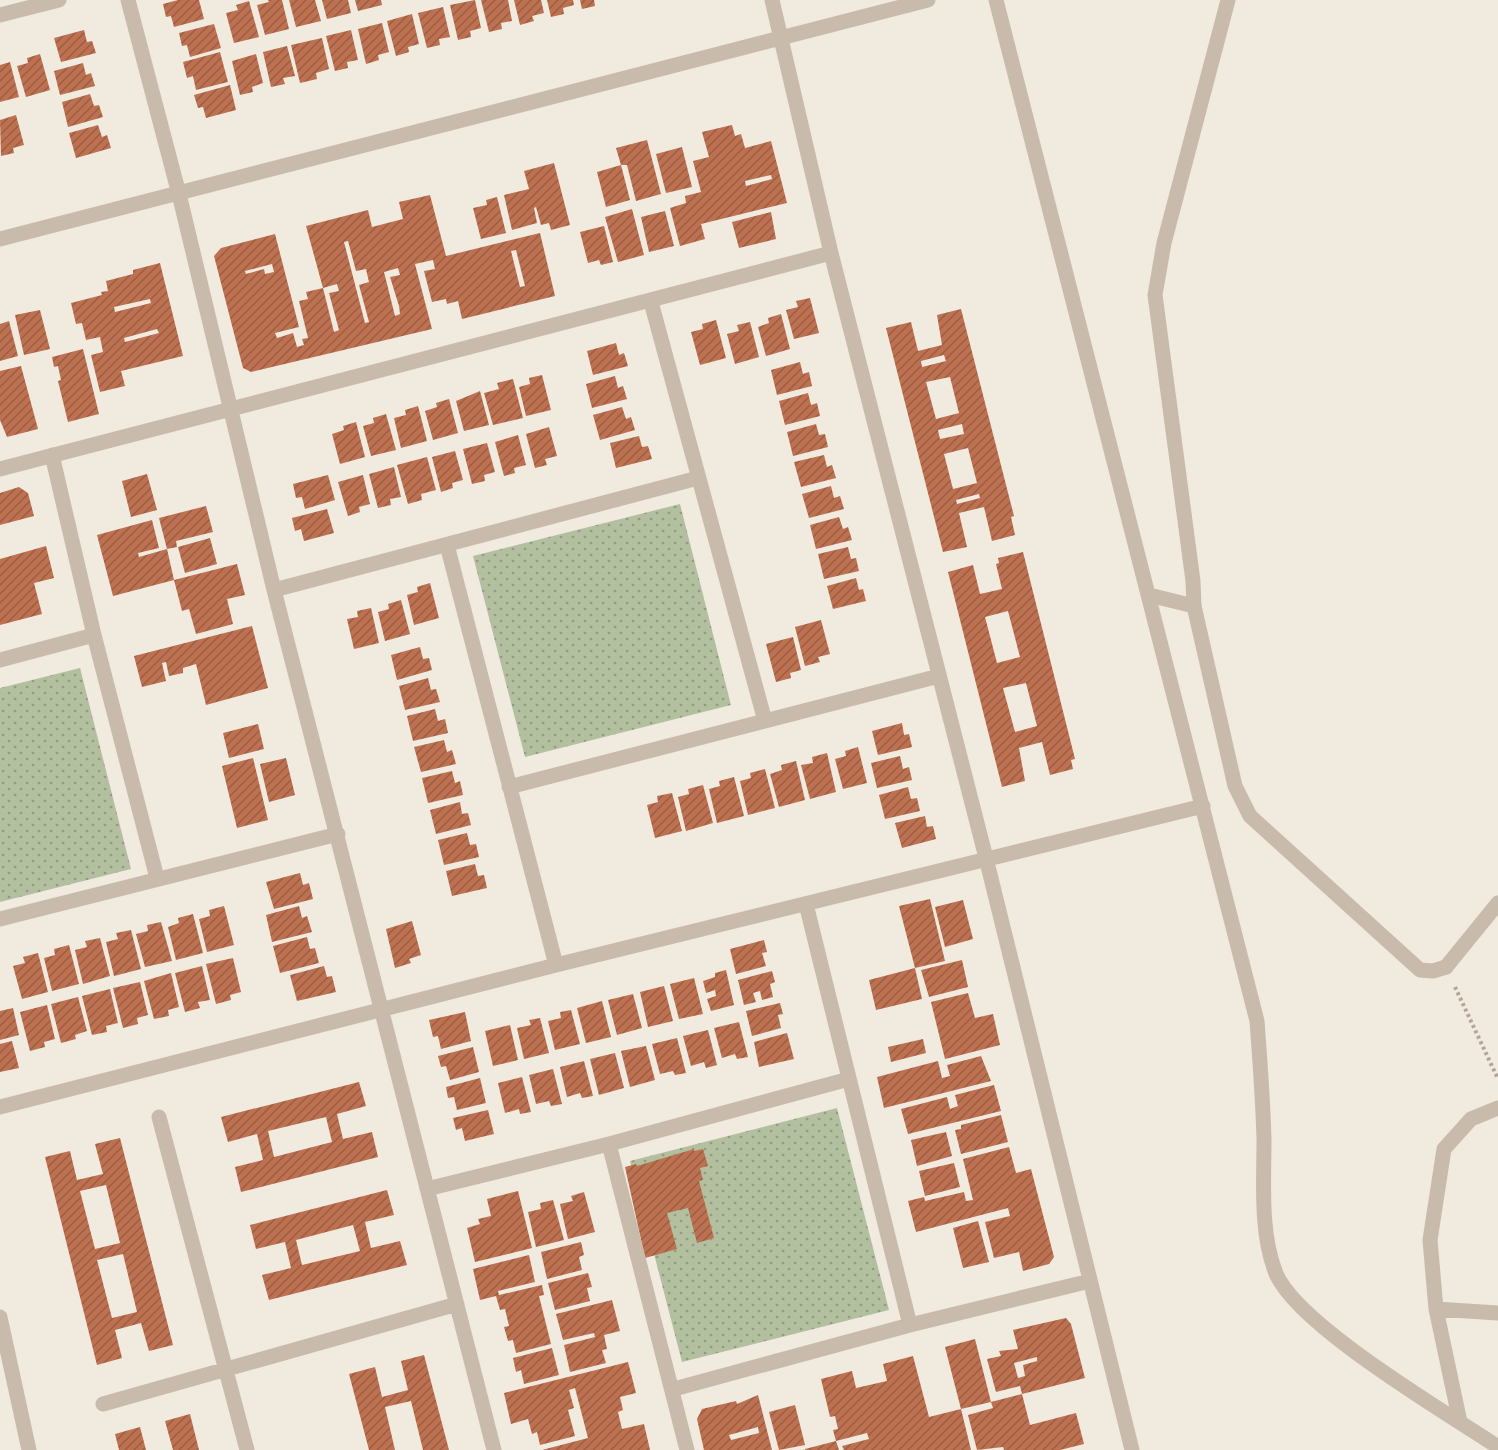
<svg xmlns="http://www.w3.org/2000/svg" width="1498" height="1450" font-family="'Fira Sans Condensed',sans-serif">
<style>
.park{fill:url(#park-dots)}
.building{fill:url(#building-hatch);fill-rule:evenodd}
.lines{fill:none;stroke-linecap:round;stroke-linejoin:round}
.path{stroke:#b5a596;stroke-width:4;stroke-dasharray:3 3;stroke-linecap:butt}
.lane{stroke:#c9bbac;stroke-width:15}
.street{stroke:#c9bbac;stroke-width:15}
</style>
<defs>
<pattern id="park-dots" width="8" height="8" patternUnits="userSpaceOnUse" patternTransform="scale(1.5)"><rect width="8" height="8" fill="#b3c0a0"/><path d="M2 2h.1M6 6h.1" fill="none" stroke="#929c83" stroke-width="1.8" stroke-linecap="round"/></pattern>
<pattern id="building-hatch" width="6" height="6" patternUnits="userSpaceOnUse" patternTransform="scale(1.5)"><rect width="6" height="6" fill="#be7150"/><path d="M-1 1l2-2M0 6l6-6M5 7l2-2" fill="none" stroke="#9b5d43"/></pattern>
</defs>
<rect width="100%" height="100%" fill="#f1eadf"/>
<path class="park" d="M680 504 731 705 525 757 473 556Z
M80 668 131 869 0 902V688Z
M837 1108 889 1310 682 1362 630 1161Z"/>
<path class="building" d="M178 0H199L204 19 174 27 171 16 166 17 163 4Z
M268 0H282L289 29 265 35 257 5 269 2Z
M289 0H315L321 21 296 27Z
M322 0H348L351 13 327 19Z
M355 0H381L382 5 358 11Z
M475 0 481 28 470 31 471 37 458 40 450 5Z
M481 0H508L512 21 501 23 502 29 489 32Z
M514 0H541L544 13 532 16 534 21 520 25Z
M547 0H573L574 5 563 8 564 14 551 17Z
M580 0H594L595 6 582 9Z
M249 1 259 37 234 43 226 13 238 10 236 5Z
M443 7 450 37 439 39 440 45 427 48 418 13Z
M412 14 419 44 408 47 409 52 396 56 387 21Z
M382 23 389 52 378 55 379 60 366 64 358 29Z
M214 24 221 48 190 57 187 45 182 46 179 33Z
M84 30 87 42 92 41 96 53 61 62 54 38Z
M351 30 358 60 347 62 348 68 335 71 326 36Z
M322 38 329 69 316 73 317 79 300 83 291 45Z
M287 46 295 76 283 78 285 84 271 87 263 52Z
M220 52 228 82 196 90 193 76 187 78 183 62Z
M40 54 50 90 26 97 17 66 28 63 27 58Z
M256 54 263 83 252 87 253 92 240 95 232 61Z
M10 62 19 97 0 102V65Z
M83 63 86 75 91 73 95 86 60 95 54 71Z
M230 85 236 110 206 118 203 107 198 108 194 95Z
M90 94 94 106 99 105 103 117 68 127 62 102Z
M16 115 24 145 13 148 14 153 1 156 0 120Z
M98 125 102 137 107 135 111 148 76 158 69 133Z
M732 125 735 136 741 134 745 148 771 141 787 203 701 224 705 239 680 246 670 208 686 203 685 196 701 192 693 161 709 157 702 132ZM771 175 772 179 746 186 745 181Z
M647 140 661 194 636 201 627 165H621L616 148Z
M682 147 692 187 666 193 656 154Z
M554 163 570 225 551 230 549 223 541 225 536 207 534 208 537 223 512 230 504 195 529 189 524 171Z
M621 165 630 200 606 207 597 172Z
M430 195 446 256 540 233 555 296 462 319 458 301 447 304 446 299 432 302 424 271 435 269 433 260 415 264 432 329 251 372 243 368 214 256 221 248 275 234 299 327 275 333 277 338 293 333 297 347 304 345 302 339 308 338 299 301 308 299 306 292 323 288 306 226 368 210 372 227 403 219 399 202ZM348 241 356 271 366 269 369 282 359 285 369 322 365 323 344 242ZM516 250 525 286 520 287 511 251ZM272 264 274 272 265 274 264 269 246 274 245 271ZM398 268 400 275 390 277 399 306 400 314 395 316 384 272ZM337 284 339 291 329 293 339 330 334 332 323 288Z
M497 197 506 233 481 239 473 208 487 205 486 200Z
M632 209 644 255 618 262 605 217Z
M665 211 674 246 649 252 641 217Z
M771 212 776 239 739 248 732 222Z
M604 226 613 262 601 265 599 260 588 263 580 232Z
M160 263 183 356 121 371 125 386 100 392 91 355 103 352 100 337 86 340 82 323 76 324 71 303 102 295 101 292 108 291 106 281 133 274V270ZM150 299 151 303 115 312 114 307ZM157 329 159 333 125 342 124 338Z
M810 298 819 333 794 339 786 310 798 307 796 301Z
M961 309 1014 516 1011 517 1015 535 992 541 984 507 959 513 967 547 943 552 886 328 911 322 918 351 942 345 937 315ZM944 355 946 361 922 367 921 361ZM950 377 959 413 936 419 926 382ZM962 424 964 434 940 439 938 430ZM968 448 977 483 953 489 944 454ZM979 494 980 498 957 504 956 500Z
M40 310 50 349 24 355 15 315Z
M781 314 790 349 766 356 758 327 769 323 768 318Z
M716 320 726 358 700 365 691 332 703 329 702 324Z
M9 321 18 356 0 361V324Z
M750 322 759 357 735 364 727 334 739 331 737 325Z
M616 343 619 355 624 353 628 366 593 375 587 351Z
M83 349 99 414 68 422 58 381 61 380 58 366 54 367 52 357Z
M800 362 803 374 809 372 812 386 777 395 771 370Z
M21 366 38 429 7 437 0 420V371Z
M542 375 551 410 526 416 519 387 530 384 529 378Z
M615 376 618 388 623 386 627 399 592 408 586 384Z
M513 379 523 418 493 425 484 393 499 389 497 383Z
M480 391 489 425 464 431 456 401Z
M808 393 811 405 817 403 820 416 785 425 779 401Z
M449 399 458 433 433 440 425 411 437 407 436 403Z
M418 406 427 441 401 448 394 418 406 415 405 410Z
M622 407 626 419 631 417 635 430 600 440 593 415Z
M386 414 396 450 371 456 363 426 374 423 373 418Z
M356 422 365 457 340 464 332 434 344 430 343 426Z
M816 424 819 435 825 434 828 447 793 456 787 432Z
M549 427 557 456 545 459 547 465 535 468 526 434Z
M518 435 526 465 514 468 515 473 504 476 495 442Z
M639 436 642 447 648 446 652 459 616 468 610 443Z
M487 443 495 472 484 475 485 481 472 484 463 449Z
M455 451 463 480 452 483 453 488 441 492 432 457Z
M824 455 827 467 832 465 836 478 801 487 794 462Z
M427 457 436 490 421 494 422 500 408 504 397 465Z
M394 467 401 497 390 499 391 505 378 508 369 474Z
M147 474 157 510 131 517 122 481Z
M328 475 335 500 305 509 302 497 296 498 293 484Z
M363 475 370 504 359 507 360 512 348 516 338 482Z
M831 486 834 498 840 496 844 509 809 518 802 494Z
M19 487 28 493 34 516 0 525V493Z
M206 506 213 532 176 541 177 547 167 549 159 518Z
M327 509 334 533 304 541 301 529 295 531 292 518Z
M839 517 843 529 848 527 852 540 816 549 810 525Z
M152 520 159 548 138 553 139 557 167 549 174 580 113 596 97 535Z
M210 538 217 564 185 573 178 547Z
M46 546 54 578 34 583 42 614 0 625V559Z
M848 547 851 559 856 558 859 571 824 579 818 554Z
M1023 552 1075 759 1071 760 1073 769 1050 775 1042 742 1019 748 1025 781 1002 787 948 572 973 565 980 594 1002 589 996 564 999 563 998 558ZM1008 611 1020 657 997 663 985 617ZM1026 683 1037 726 1015 732 1003 688Z
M237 564 245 595 227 599 233 624 196 634 189 609 182 611 174 580Z
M856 578 859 590 863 589 866 601 833 609 827 586Z
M430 583 439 618 414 625 407 595 418 592 417 587Z
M401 600 410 634 385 641 378 612 389 609 388 604Z
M371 608 379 643 354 649 347 619 358 617 357 611Z
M821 620 830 654 818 657 820 662 805 666 795 627Z
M252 626 268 688 206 705 196 664 183 668V673L169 676 166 662 162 663 166 681 142 687 134 656Z
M793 637 801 670 790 673 791 678 776 682 766 644Z
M420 647 423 659 429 658 432 670 397 680 391 655Z
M428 678 431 690 436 689 440 702 405 710 399 686Z
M435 709 438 721 445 719 448 733 413 741 407 716Z
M902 723 904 735 909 734 912 747 878 755 872 731Z
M258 724 264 749 229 758 223 733Z
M444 740 447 752 452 750 456 764 421 772 414 747Z
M858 747 867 783 843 789 835 759 846 756 845 751Z
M827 753 836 792 810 799 801 765 813 763 812 757Z
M900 756 903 769 909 767 912 780 877 788 871 763Z
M253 758 268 820 237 828 222 766Z
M286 758 295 795 269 802 260 764Z
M796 761 805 800 779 807 770 774 782 770 781 765Z
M765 769 775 808 748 815 740 781 751 778 750 773Z
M452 771 455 783 460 781 463 795 428 803 422 778Z
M734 777 744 816 717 823 709 789 720 786 719 781Z
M703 785 713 823 686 831 678 797 689 794 688 789Z
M908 787 911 799 917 798 920 811 885 819 879 795Z
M672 793 682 831 655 838 647 805 658 802 657 796Z
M460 802 462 814 468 813 471 825 436 834 430 810Z
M925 816 927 827 933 826 936 839 902 848 895 823Z
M467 833 470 845 476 844 479 857 444 865 438 840Z
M475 864 478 876 484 875 487 888 452 896 446 871Z
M300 873 303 885 309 883 313 899 274 909 266 882Z
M930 899 945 961 915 968 899 906Z
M963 900 973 939 945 947 935 907Z
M224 906 234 945 207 952 199 919 210 916 209 910Z
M299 906 302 918 307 916 312 932 272 942 266 915Z
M193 914 203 953 176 960 168 927 179 923 178 918Z
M412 921 421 955 409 959 411 963 395 968 386 929Z
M161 922 172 961 145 967 136 934 148 931 147 925Z
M131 930 141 969 114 976 106 942 118 939 116 933Z
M307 937 310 949 315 948 319 963 280 973 273 946Z
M100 938 110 976 83 984 75 950 87 947 85 941Z
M764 940 767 952 762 953 766 966 736 974 730 949Z
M69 945 79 984 52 991 44 958 55 955 54 949Z
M38 953 48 992 22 999 13 966 25 963 23 957Z
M233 958 241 992 230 995 231 1000 216 1004 206 964Z
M962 960 968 987 929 997 921 970Z
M202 966 210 1000 198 1002 200 1008 185 1012 175 973Z
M324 966 327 977 332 976 336 992 297 1001 290 975Z
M915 968 922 999 876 1010 869 980Z
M726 970 734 1005 711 1011 707 999 716 996 715 990 706 993 703 981 715 977V973Z
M772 971 775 982 770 984 773 997 762 1000 760 991 753 993 756 1002 744 1005 738 980Z
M171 973 179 1007 168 1010 169 1016 154 1019 144 981Z
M694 978 703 1014 679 1019 670 984Z
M140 982 148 1015 137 1018 138 1024 123 1028 113 988Z
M664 986 673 1021 648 1027 640 992Z
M110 989 118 1023 106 1026 107 1032 92 1035 82 996Z
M968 993 975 1018 993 1014 1000 1045 945 1059 931 1002Z
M633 994 642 1028 617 1035 608 1000Z
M78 997 87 1031 75 1035 76 1039 61 1043 51 1004Z
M602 1001 611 1037 586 1043 577 1008Z
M780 1003 783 1014 778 1015 781 1028 752 1036 746 1011Z
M47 1005 55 1039 44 1042 45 1047 30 1051 20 1012Z
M13 1008 19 1035 0 1040V1011Z
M571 1010 580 1044 555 1050 548 1021 561 1018 560 1012Z
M465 1012 471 1041 441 1049 438 1036 433 1037 429 1020Z
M540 1018 549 1053 524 1059 517 1028 531 1025 529 1020Z
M739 1022 748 1057 737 1059 735 1054 722 1058 714 1028Z
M510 1025 518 1060 493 1066 485 1031Z
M708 1030 717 1065 706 1068 704 1062 691 1066 683 1036Z
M787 1033 794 1059 759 1067 754 1042Z
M677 1038 686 1073 675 1075 673 1071 660 1074 652 1044Z
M923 1039 926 1053 891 1062 888 1047Z
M12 1041 19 1068 0 1072V1044Z
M646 1046 655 1080 630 1087 621 1051Z
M473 1047 479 1072 450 1080 446 1066 441 1067 438 1056Z
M615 1053 624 1088 599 1095 590 1059Z
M981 1056 991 1081 884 1108 877 1077 938 1061 942 1078 950 1076 947 1065Z
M584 1061 593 1096 582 1098 580 1093 567 1097 560 1067Z
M553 1069 562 1104 551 1106 549 1101 536 1104 529 1075Z
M522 1077 531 1112 520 1114 519 1109 505 1113 498 1083Z
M480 1078 486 1103 457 1110 454 1097 448 1098 446 1087Z
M359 1082 366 1106 337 1114 343 1139 372 1132 378 1157 241 1192 235 1167 263 1160 257 1134 228 1142 221 1117ZM326 1117 332 1142 274 1157 268 1131Z
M994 1085 1001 1111 908 1134 901 1109 947 1097 950 1109 958 1106 955 1095Z
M488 1110 494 1134 465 1141 462 1128 456 1130 453 1118Z
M1001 1115 1008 1142 961 1154 955 1130 961 1129V1125Z
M946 1132 952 1156 917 1166 911 1140Z
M120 1138 173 1345 149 1351 141 1323 115 1330 122 1358 97 1365 45 1157 70 1151 77 1180 103 1174 95 1144ZM106 1185 120 1243 95 1249 80 1191ZM123 1254 137 1312 112 1318 97 1260Z
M1009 1147 1016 1173 1031 1169 1054 1257 1049 1264 1023 1271 1019 1252 994 1258 985 1222 1010 1216 1008 1208 916 1232 908 1201 924 1197 925 1201 964 1192 966 1201 973 1200 963 1159Z
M694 1149V1151L703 1149 708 1166 700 1168 703 1180 699 1181 714 1238 697 1243 688 1208 667 1213 677 1249 645 1258 625 1167 636 1164 637 1166Z
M954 1163 960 1187 925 1196 919 1171Z
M387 1190 394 1215 365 1222 371 1248 400 1241 407 1265 269 1300 262 1275 291 1268 285 1242 256 1249 250 1225ZM353 1225 360 1251 302 1265 296 1240Z
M518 1191 532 1248 475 1262 467 1228 480 1224 478 1219 491 1216 487 1199Z
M584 1192 595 1232 568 1239 560 1204 573 1201 571 1196Z
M553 1200 564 1240 536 1247 528 1212 541 1209 540 1203Z
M978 1221 989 1262 963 1268 953 1228Z
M581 1242 584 1255 579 1257 582 1270 547 1279 541 1252Z
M529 1255 535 1282 498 1291 499 1295 542 1285 544 1295 539 1296 551 1344 516 1353 513 1340 508 1341 504 1327 509 1326 505 1309 500 1310 496 1296 480 1300 473 1269Z
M588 1273 592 1287 587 1288 590 1301 555 1310 548 1283Z
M612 1300 620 1331 604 1335 607 1349 602 1350 606 1363 570 1372 564 1345 595 1337 594 1333 563 1340 556 1314Z
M1066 1318 1071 1324 1085 1378 1022 1394 1030 1425 1076 1413 1084 1444 1060 1450H1004L1003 1447 977 1450 968 1415 993 1408 991 1402 1022 1394 1020 1386 996 1392 987 1359 1001 1356 999 1351 1018 1349 1013 1330ZM1037 1357V1361L1023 1365 1025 1376 1018 1378 1014 1363Z
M975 1339 991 1402 961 1409 945 1347Z
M552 1348 559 1375 524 1384 521 1370 516 1372 513 1358Z
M424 1355 449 1450H423L411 1401 385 1407 395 1450H369L349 1374 375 1367 382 1397 408 1390 401 1361Z
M913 1356 929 1417 961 1409 971 1450H844L842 1446 869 1439 867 1433 836 1441 833 1430 838 1429 835 1416 830 1417 821 1379 852 1371 856 1388 887 1381 883 1364Z
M628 1362 636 1393 620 1397 623 1410 618 1412 622 1429 644 1424 650 1450H542L588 1438 575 1388 569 1390 574 1408 568 1410 575 1436 540 1445 537 1432 532 1434 528 1419 511 1424 504 1393Z
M758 1395 772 1450H704L697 1419 702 1409 736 1401 737 1404ZM758 1427 759 1433 731 1440 729 1435Z
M795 1405 805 1445 779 1450 769 1412Z
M190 1414 199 1450H173L165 1421Z
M140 1427 146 1450H119L115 1434Z
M836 1441 839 1450H805V1449Z"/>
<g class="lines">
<path class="path" d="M1455 987 1498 1079"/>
<path class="lane" d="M1194 606 1193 581 1155 295 1164 243 1228 0
M1446 967 1498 903"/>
<path class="street" d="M128 0 179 194 274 590 494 1450
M772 0 831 253 986 858 1132 1450
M996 0 1257 1021C1260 1061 1263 1100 1264 1140 1264 1182 1260 1231 1275 1271 1293 1323 1447 1413 1498 1447
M0 15 59 0
M0 239 928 0
M651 302 765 721
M52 455 94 635 157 878
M0 469 831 253
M447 545 556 965
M274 590 698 478
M1149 595 1194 606 1235 786 1250 816 1420 970 1433 971 1446 967
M0 660 94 635
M509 787 939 676
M806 904 910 1325
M0 919 338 834
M0 1107 556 965 1203 806
M159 1117 247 1450
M609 1144 687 1450
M427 1189 609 1144 849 1079
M1436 1309 1498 1313
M0 1317 29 1450
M674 1389 910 1325 1090 1281
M103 1404 457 1304
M1460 1422 1436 1309 1430 1240 1444 1149 1471 1119 1498 1108"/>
</g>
</svg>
